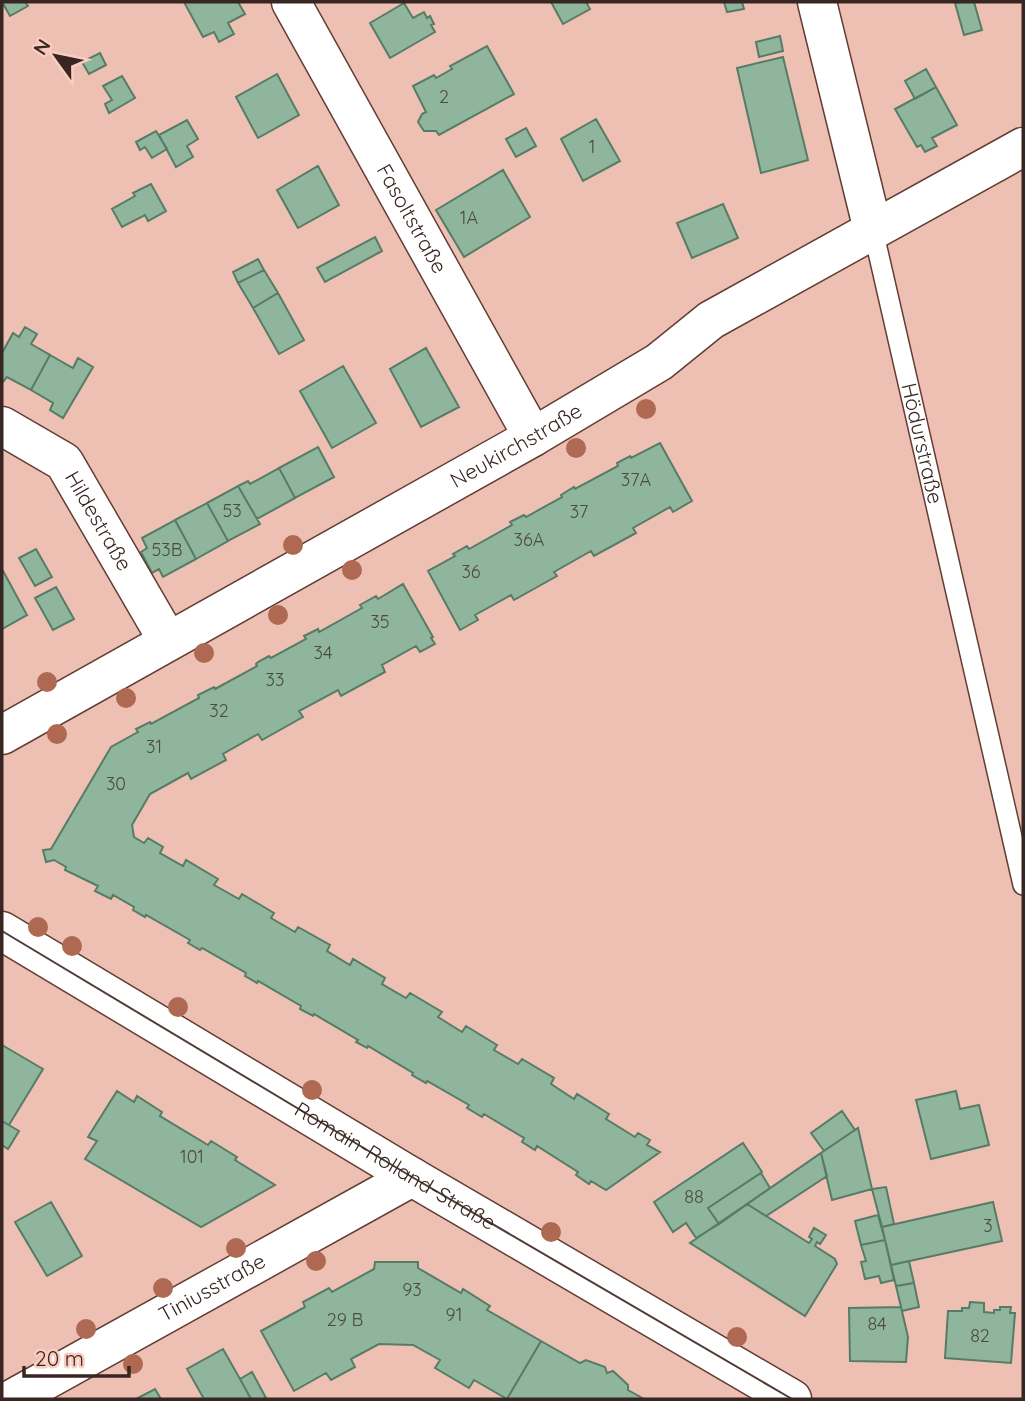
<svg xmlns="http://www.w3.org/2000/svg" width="1025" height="1401" font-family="Quicksand,sans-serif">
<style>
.building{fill:#8fb69d;stroke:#577c65;stroke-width:2}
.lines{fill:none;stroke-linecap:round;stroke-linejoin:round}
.service-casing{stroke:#623d33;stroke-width:22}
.minor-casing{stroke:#623d33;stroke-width:41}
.service{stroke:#fff;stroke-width:19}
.minor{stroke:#fff;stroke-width:38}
.tram{stroke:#513c35;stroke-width:2}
.tree{fill:#af6851}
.labels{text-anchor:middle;stroke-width:5;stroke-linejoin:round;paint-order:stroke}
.number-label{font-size:18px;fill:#4d4a40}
.street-label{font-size:21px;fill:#372621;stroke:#fbcdc0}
</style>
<rect width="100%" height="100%" fill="#eec0b3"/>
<path class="building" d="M2 2H25L28 6 10 16Z
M184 2H238L245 14 228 23 234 34 219 42 214 32 203 37Z
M551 2H586L590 9 563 24Z
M724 2H742L744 9 727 12Z
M962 2H974L982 30 964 35 955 3Z
M404 3 413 18 424 12 427 18 430 16 434 24 431 25 435 32 390 58 370 23Z
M780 36 783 51 759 57 756 42Z
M487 46 514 94 439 135 436 131H424L418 122 422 114 426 112 413 86 434 75 436 78 452 69 450 66Z
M100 53 106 65 89 74 82 62Z
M783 57 808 160 761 173 737 68Z
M926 69 936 87 915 99 905 81Z
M277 74 299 115 258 138 236 97Z
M122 76 135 98 109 113 105 104 112 100 103 86Z
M936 87 957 125 932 138 937 146 925 152 921 145 917 147 895 109Z
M596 119 620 161 583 181 561 139Z
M187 120 198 139 187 146 193 157 176 167 159 135Z
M526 128 536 146 516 157 506 139Z
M156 131 167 149 152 158 145 147 140 150 136 142Z
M318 166 339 205 298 228 277 190Z
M503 170 530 217 464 257 436 210Z
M151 184 166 211 148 221 145 215 122 227 112 209 135 196 133 193Z
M723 204 738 238 692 258 677 223Z
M375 237 382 251 325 282 317 268Z
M258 259 264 270 238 283 233 272Z
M264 270 278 293 253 308 238 283Z
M278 293 304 340 279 354 253 308Z
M25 327 37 334 31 344 50 355 31 390 7 377 2 383V353L13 333 19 337Z
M426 348 459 407 421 427 390 369Z
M50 355 73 368 78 358 93 367 63 418 50 410 53 403 31 390Z
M343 366 376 423 332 448 300 391Z
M660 443 692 501 673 512 670 507 633 528 636 533 594 556 591 551 554 572 557 576 514 600 511 595 475 615 478 620 460 630 428 571 455 556 453 554 467 546 469 549 512 525 510 522 524 515 526 517 562 497 561 495 574 487 575 489 618 466 617 463 630 456 631 458Z
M318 447 334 477 295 498 279 468Z
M279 468 295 498 257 519 238 486 248 481 250 484Z
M238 486 260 524 228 541 207 503Z
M207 503 228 541 196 559 175 520Z
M175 520 196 559 163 577 159 569 152 573 141 552 147 548 142 538Z
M36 549 52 577 35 586 19 558Z
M2 569 27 615 2 629Z
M403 584 433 637 431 638 435 644 420 652 416 646 382 665 385 672 341 696 338 690 299 711 303 717 262 740 258 734 223 754 226 760 191 779 188 773 150 794 132 825 134 837 144 843 148 838 163 847 160 853 183 866 186 860 218 879 214 885 239 899 242 894 274 913 271 918 295 932 298 927 330 945 327 951 350 965 353 959 385 978 382 984 406 998 410 993 442 1012 438 1017 462 1032 466 1026 497 1045 494 1050 518 1064 522 1059 554 1078 551 1084 574 1099 577 1094 609 1114 606 1119 635 1137 638 1133 650 1140 647 1145 660 1152 606 1190 591 1181 589 1184 576 1175 578 1172 537 1146 535 1150 522 1142 524 1138 484 1114 482 1117 467 1108 469 1105 427 1081 426 1083 412 1075 413 1073 368 1046 367 1048 356 1042 358 1040 314 1014 313 1016 300 1009 301 1006 258 981 257 983 245 976 246 973 202 948 200 950 188 943 190 940 146 915 145 917 133 910 134 907 113 895 111 899 95 891 98 886 65 870 66 867 54 860 46 862 43 850 51 849 111 747 138 732 136 729 150 722 151 724 199 698 198 695 214 687 215 689 257 666 256 664 258 662 269 656 271 658 306 639 304 636 318 629 319 632 362 608 360 605 376 596 378 599Z
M56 587 74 619 53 630 35 598Z
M2 1045 43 1069 9 1125 2 1121Z
M117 1091 134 1102 137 1096 162 1112 160 1116 208 1145 211 1141 237 1157 235 1160 275 1185 201 1227 85 1159 97 1141 88 1137Z
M956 1091 960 1109 979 1105 989 1145 931 1159 916 1100Z
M842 1111 855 1130 824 1151 811 1133Z
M2 1121 19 1131 8 1149 2 1145Z
M858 1128 872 1189 832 1200 821 1153Z
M743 1143 762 1172 708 1208 719 1224 696 1238 686 1223 673 1232 654 1202Z
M821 1153 827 1176 766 1216 747 1204Z
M761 1173 770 1188 719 1224 708 1208Z
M886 1187 894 1224 882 1227 872 1189Z
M51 1202 82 1256 47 1276 15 1222Z
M993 1202 1002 1241 891 1265 882 1227Z
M747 1204 809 1243 812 1239 809 1237 814 1228 826 1235 820 1244 817 1242 815 1246 835 1259 837 1264 805 1316 690 1243Z
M878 1215 885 1240 861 1245 855 1221Z
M885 1240 894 1280 881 1283 879 1276 865 1279 861 1262 866 1261 861 1245Z
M909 1261 914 1283 896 1286 891 1265Z
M375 1262H418V1268L461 1293 463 1289 490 1306 487 1310 541 1341 507 1399 474 1380 469 1388 435 1368 440 1360 413 1345 379 1344 351 1359 355 1367 331 1380 326 1373 294 1391 261 1331 305 1307 303 1302 329 1288 332 1292 374 1269Z
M914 1283 919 1307 902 1311 896 1286Z
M970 1302 984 1303V1312L994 1313V1310H1000V1307H1011L1010 1313H1015L1011 1363 945 1358 948 1311H962V1308H969Z
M901 1307 908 1337 906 1362 850 1361 849 1308Z
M541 1341 580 1363 586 1360 605 1367 607 1373 613 1371 628 1385V1390L644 1399H507Z
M223 1349 240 1379 251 1399H204L187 1369Z
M252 1372 266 1398 263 1399H251L240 1379Z
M155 1389 161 1399H136Z"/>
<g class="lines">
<defs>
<g id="service">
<path id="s1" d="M873 230 1023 885"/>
</g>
<g id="minor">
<path id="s2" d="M291 2 533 437"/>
<path d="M817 2 873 230"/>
<path id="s3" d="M2 426 64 462 168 641"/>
<path id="s4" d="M2 735 533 437 659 362 711 320 1023 147"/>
<path id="s5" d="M2 931 412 1177 792 1399"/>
<path id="s6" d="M12 1399 412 1177"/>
</g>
</defs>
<use href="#service" class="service-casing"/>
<use href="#minor" class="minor-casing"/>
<use href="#service" class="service"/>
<use href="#minor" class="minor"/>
<path class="tram" d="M2 931 412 1177 792 1399"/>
</g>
<g class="tree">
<circle cx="646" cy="409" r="10"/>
<circle cx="576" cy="448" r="10"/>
<circle cx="293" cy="545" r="10"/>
<circle cx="352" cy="570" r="10"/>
<circle cx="278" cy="615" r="10"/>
<circle cx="204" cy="653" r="10"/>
<circle cx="47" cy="682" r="10"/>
<circle cx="126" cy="698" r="10"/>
<circle cx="57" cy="734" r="10"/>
<circle cx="38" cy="927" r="10"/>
<circle cx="72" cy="946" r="10"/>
<circle cx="178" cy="1007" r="10"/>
<circle cx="312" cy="1090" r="10"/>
<circle cx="551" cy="1232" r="10"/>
<circle cx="236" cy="1248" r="10"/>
<circle cx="316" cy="1261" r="10"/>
<circle cx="163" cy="1288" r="10"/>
<circle cx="86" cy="1329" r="10"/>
<circle cx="737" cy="1337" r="10"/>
<circle cx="133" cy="1364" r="10"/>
</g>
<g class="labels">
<g class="number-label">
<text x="444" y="103">2</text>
<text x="592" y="153">1</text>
<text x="469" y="224">1A</text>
<text x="636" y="486">37A</text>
<text x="232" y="517">53</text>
<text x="579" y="518">37</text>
<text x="529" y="546">36A</text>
<text x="167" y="556">53B</text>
<text x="471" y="578">36</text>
<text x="380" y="628">35</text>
<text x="323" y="659">34</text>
<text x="275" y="686">33</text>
<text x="219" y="717">32</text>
<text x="154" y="753">31</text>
<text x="116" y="790">30</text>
<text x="192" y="1163">101</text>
<text x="694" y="1203">88</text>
<text x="988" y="1232">3</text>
<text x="412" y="1296">93</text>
<text x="454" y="1321">91</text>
<text x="345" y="1326">29 B</text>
<text x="877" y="1330">84</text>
<text x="980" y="1342">82</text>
</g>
<g class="street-label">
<text dy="7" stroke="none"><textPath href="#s2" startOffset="248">Fasoltstraße</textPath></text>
<text dy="7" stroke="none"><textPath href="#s1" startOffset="219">Hödurstraße</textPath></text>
<text dy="7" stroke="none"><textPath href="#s4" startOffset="590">Neukirchstraße</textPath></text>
<text dy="7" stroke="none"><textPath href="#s3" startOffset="140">Hildestraße</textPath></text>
<text dy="7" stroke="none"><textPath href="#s5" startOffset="458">Romain-Rolland-Straße</textPath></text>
<text dy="7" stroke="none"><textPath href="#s6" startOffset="229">Tiniusstraße</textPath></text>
</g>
</g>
<rect width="1025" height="1401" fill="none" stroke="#372621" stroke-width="7"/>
<g transform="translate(56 56) rotate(303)" stroke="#fbcdc0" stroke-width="5" paint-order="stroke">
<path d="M0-5L12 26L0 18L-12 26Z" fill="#372621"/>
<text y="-10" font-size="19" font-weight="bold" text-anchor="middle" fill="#372621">N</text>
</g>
<path d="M24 1366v10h105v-10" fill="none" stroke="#372621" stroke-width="3.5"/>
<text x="35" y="1366" font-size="21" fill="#372621" stroke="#fbcdc0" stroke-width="5" paint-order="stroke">20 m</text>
</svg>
